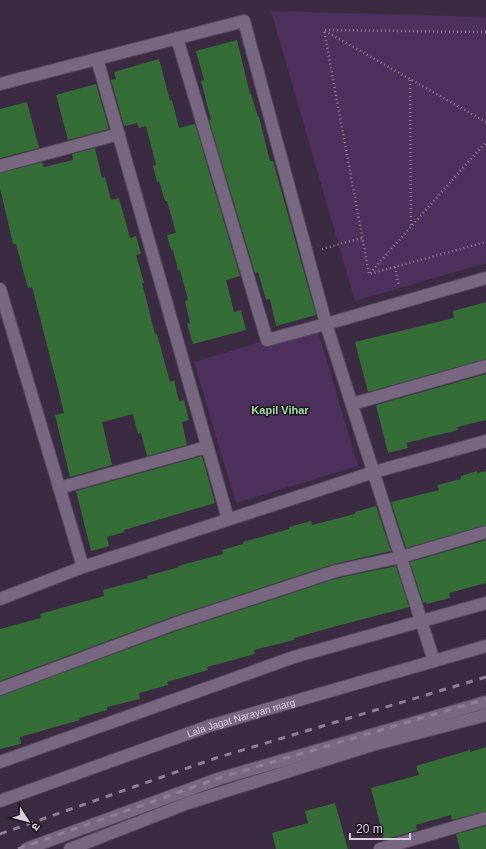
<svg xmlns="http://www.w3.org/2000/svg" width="486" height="849" font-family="Helvetica,'Noto Sans Devanagari',sans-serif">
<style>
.green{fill:#4d315c}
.building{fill:#356d36}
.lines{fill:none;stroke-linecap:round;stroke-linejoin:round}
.street-casing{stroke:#54485b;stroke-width:14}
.secondary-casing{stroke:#54485b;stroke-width:14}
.path{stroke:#8d8193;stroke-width:2.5;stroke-dasharray:1 3;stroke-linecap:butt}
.street{stroke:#776780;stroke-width:12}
.secondary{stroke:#776780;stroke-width:12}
.rail{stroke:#8c8092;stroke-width:3;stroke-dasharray:7 7;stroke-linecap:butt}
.labels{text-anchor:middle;stroke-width:3;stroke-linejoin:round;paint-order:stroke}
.street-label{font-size:10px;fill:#d8cfdd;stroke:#1d1721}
.neighbourhood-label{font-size:11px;font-weight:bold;fill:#a5dea4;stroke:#1d1721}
</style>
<rect width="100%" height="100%" fill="#3a2b42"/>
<path class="green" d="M271 11 486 17V263L355 301Z
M316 325 358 466 236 503 194 362Z"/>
<path class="building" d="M237 40 250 94H251L258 117H259L270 161H273L316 315 276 326 270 299 266 300 258 272 255 273 209 120H211L201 81 204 80 196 51Z
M159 59 170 101 172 100 179 128 195 124 240 276 226 280 234 312 241 310 246 330 193 344 187 324 190 323 185 301 188 300 180 270H178L173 250H171L167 235 176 233 167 201H165L159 181 157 182 153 166 156 165 146 126 139 128 137 123 124 126 111 80 116 79 114 72Z
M96 84 109 129 68 140 56 95Z
M27 102 39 148 0 158V109Z
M95 148 102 178 105 177 111 200 119 198 130 238 136 236 141 254 136 255 144 283H142L155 334H157L170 382 174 380 179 401 184 400 189 420 182 422 187 445 147 456 141 433 138 434 133 414 102 422 112 465 70 477 55 415 64 413 58 388 32 287 28 288 16 244H13L0 188V173L42 162 44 167 73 160 72 154Z
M486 302V359L368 392 355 342 454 318 453 311Z
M486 374V420L457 427 458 430 406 443 408 448 388 453 376 405Z
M202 456 215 503 124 530 125 532 107 537 109 546 91 551 76 491Z
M477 471V473L486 471V525L406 548 391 502 439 490 437 485 461 479V476Z
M376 506 391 551 334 564 172 617 0 681V629L41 618 40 614 104 596 103 590 148 578 147 576 179 567 178 566 223 554 222 550 243 544V542L289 529V527L311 521 312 525 355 514V512Z
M486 540V583L449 593 450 598 426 604V602L423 603 410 562Z
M396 566 409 607 337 626 294 638V640L254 650 255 654 207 667 208 670 167 682 168 685 139 693 140 699 107 707V710L79 718 80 720 20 737 21 744 0 749V696L176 631 338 578Z
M486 747V811L452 820 451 815 416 825 417 830 384 840 371 788 419 775 416 766 470 750V752Z
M335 803 348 849H276L272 833 308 823 305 811Z
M486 826V849H460L456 834Z"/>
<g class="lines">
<defs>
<path id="street" d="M177 38 267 340 326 324 486 278
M97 59 228 519
M0 84 244 21 326 324 434 661
M0 166 119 134
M0 289 83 567
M352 404 486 366
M59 488 207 447
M0 599 83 567 374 472 486 441
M0 689 174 624 336 571 401 557 486 532
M0 762 294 657 486 603
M70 849 188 803 372 745 486 715
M380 849 486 818"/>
<g id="secondary">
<path id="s1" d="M0 801 209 726 486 646"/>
<path d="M26 849 218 779 486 702"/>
</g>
</defs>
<use href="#street" class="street-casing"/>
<use href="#secondary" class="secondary-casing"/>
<path class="path" d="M325 31 486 122
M486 32 324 30 369 274 486 242
M410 80 411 226
M322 249 362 238
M395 267 399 286
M370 273 486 142"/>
<use href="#street" class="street"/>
<use href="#secondary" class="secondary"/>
<path class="rail" d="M0 834 216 758 486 677
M18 849 222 777 486 699"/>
</g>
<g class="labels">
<g class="street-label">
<text dy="4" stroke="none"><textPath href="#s1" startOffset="255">Lala Jagat Narayan marg</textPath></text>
</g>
<g class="neighbourhood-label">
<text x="280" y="414">Kapil Vihar</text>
</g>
</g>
<g transform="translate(28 821) rotate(126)" stroke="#1d1721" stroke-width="3" paint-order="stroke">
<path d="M0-3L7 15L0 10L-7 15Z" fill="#d8cfdd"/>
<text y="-6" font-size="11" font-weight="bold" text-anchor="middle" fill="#d8cfdd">उ</text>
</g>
<path d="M350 833v6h60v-6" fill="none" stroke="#d8cfdd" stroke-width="2"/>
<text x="356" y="833" font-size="12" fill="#d8cfdd" stroke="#1d1721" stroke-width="3" paint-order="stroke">20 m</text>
</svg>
